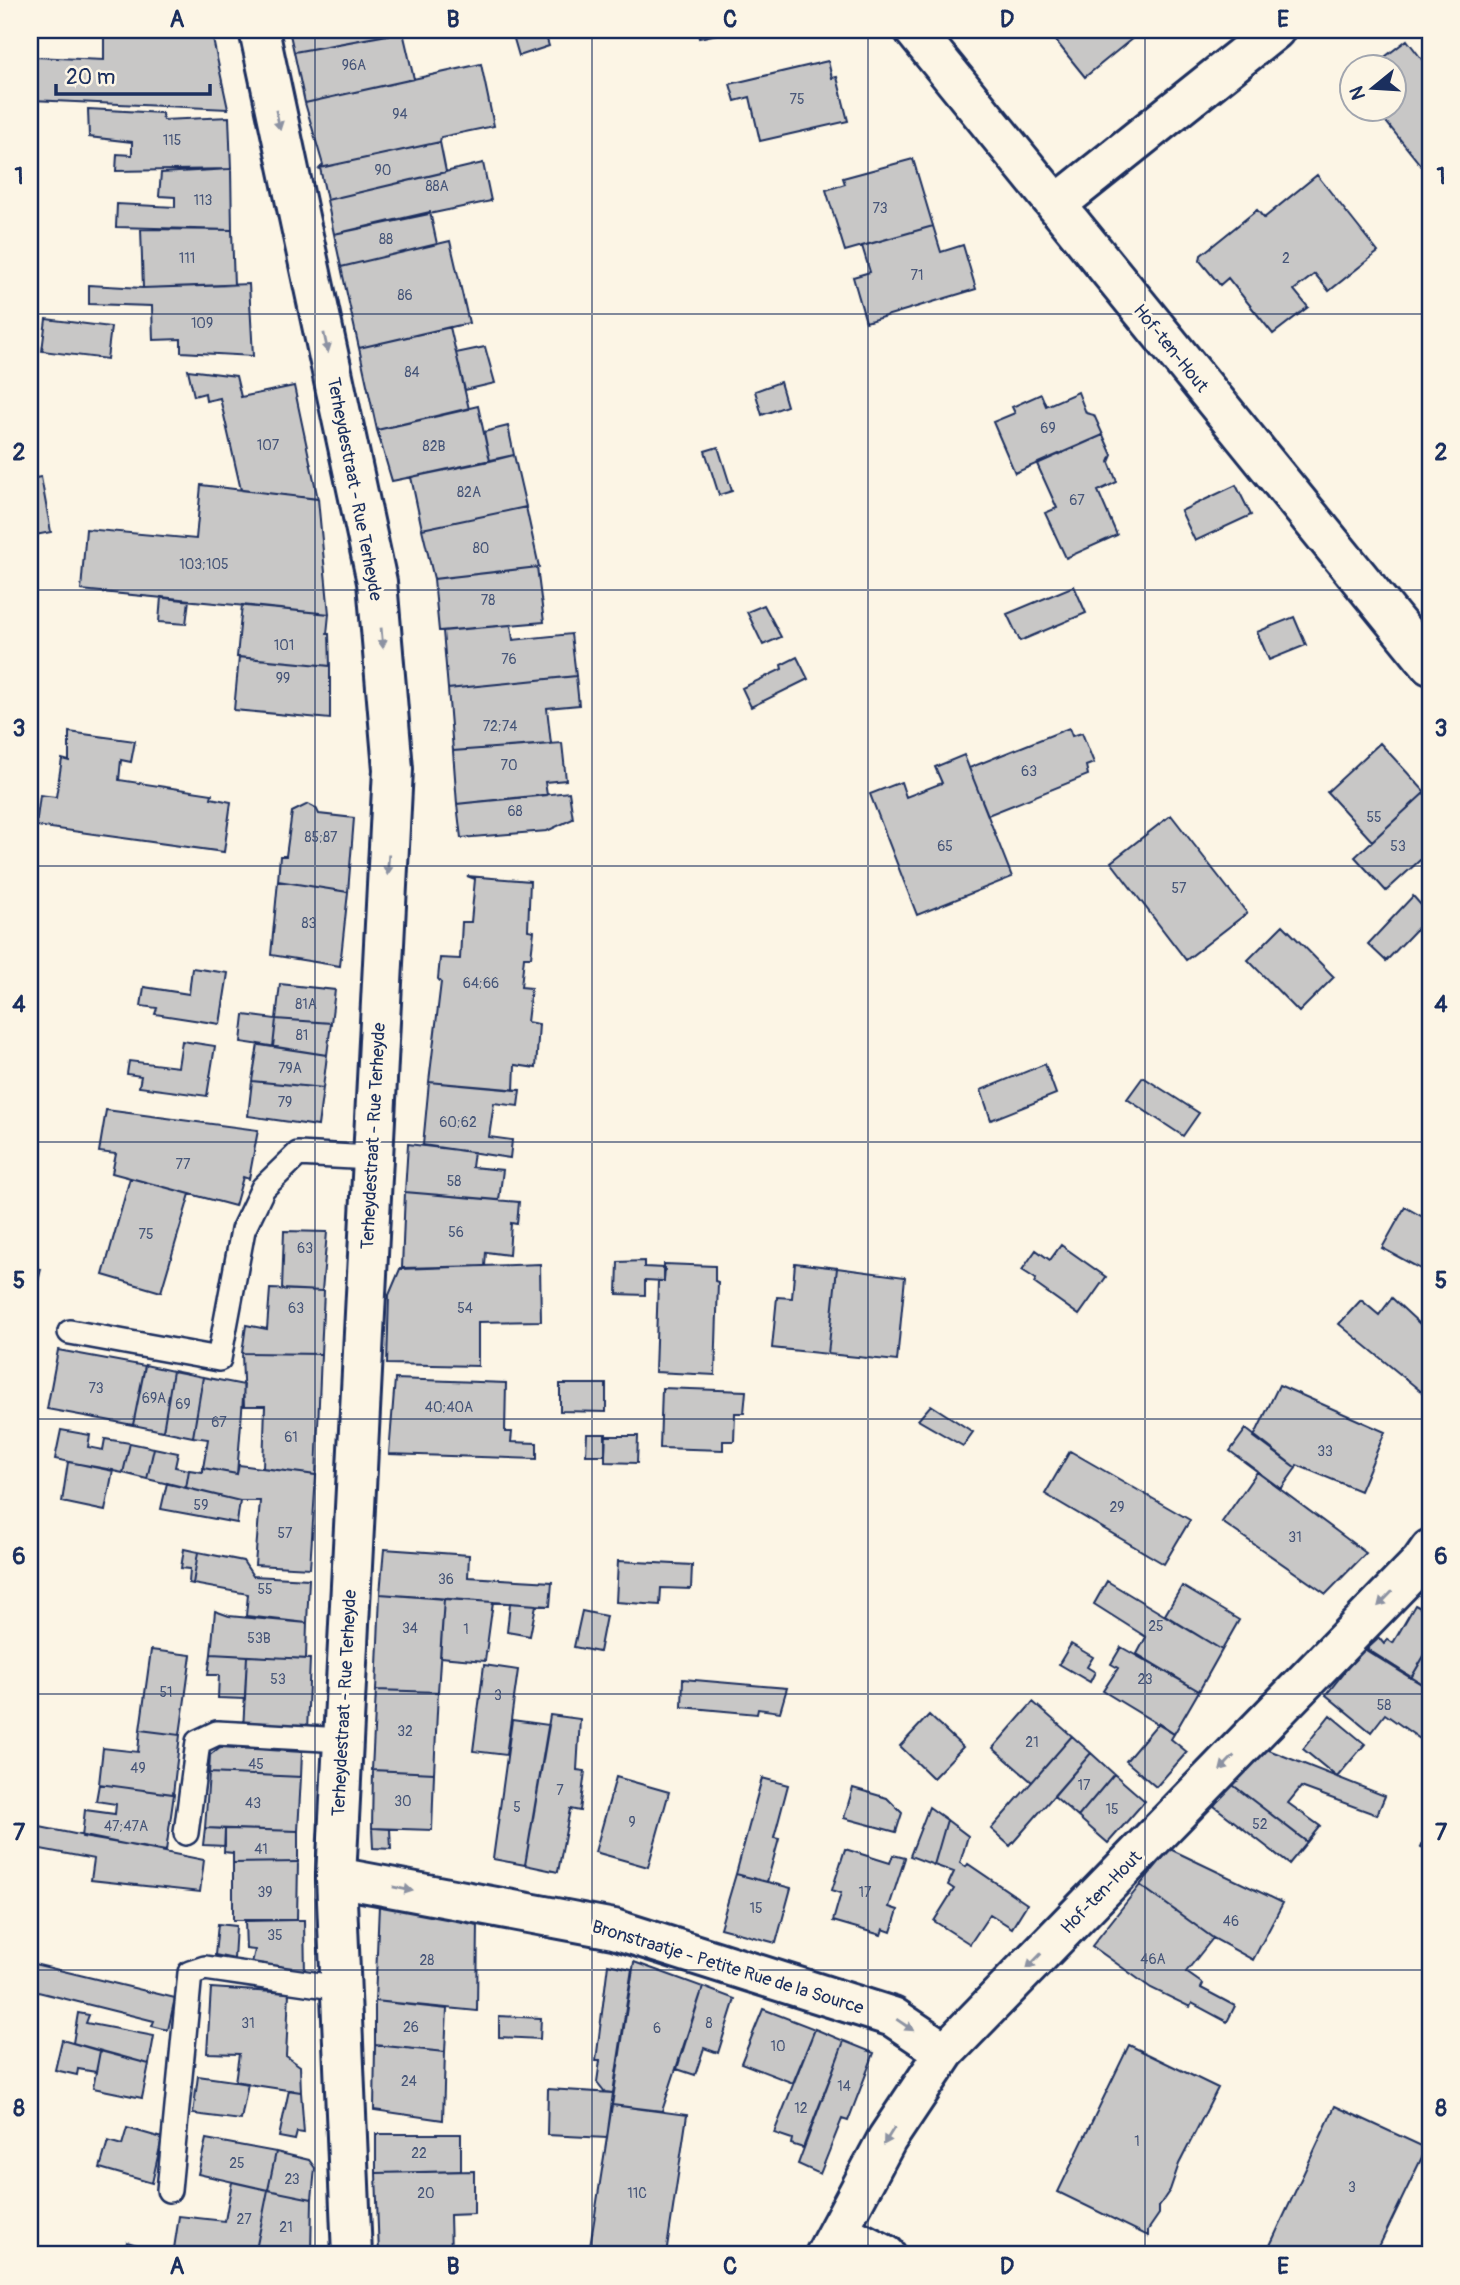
<svg xmlns="http://www.w3.org/2000/svg" width="1460" height="2285" font-family="Pangolin,sans-serif">
<style>
.building{fill:#c8c7c6;stroke:#1b2f5e;stroke-width:2}
.lines{fill:none;stroke-linecap:round;stroke-linejoin:round}
.service-casing{stroke:#1b2f5e;stroke-width:28}
.minor-casing{stroke:#1b2f5e;stroke-width:44}
.tertiary-casing{stroke:#1b2f5e;stroke-width:44}
.service{stroke:#fcf5e5;stroke-width:23}
.minor{stroke:#fcf5e5;stroke-width:38}
.tertiary{stroke:#fcf5e5;stroke-width:38}
.oneway{fill:#8c92a2}
.grid{fill:none;stroke:#1b2f5e;stroke-width:2;stroke-opacity:0.55}
.labels{text-anchor:middle;stroke-width:6;stroke-linejoin:round;paint-order:stroke}
.number-label{font-size:14px;fill:#465578}
.street-label{font-size:18px;fill:#1b2f5e;stroke:#fcf5e5}
.neatline{fill:none;stroke:#1b2f5e;stroke-width:2.5}
.grid-label{font-size:23px;text-anchor:middle;font-weight:bold;fill:#1b2f5e}
</style>
<rect width="100%" height="100%" fill="#fcf5e5"/>
<filter id="ink" filterUnits="userSpaceOnUse"><feTurbulence type="fractalNoise" baseFrequency=".0143" numOctaves="2"/><feDisplacementMap in="SourceGraphic" scale="14" xChannelSelector="R" yChannelSelector="G"/><feConvolveMatrix kernelMatrix="1 2 1 2 8 2 1 2 1" color-interpolation-filters="sRGB"/></filter>
<g filter="url(#ink)">
<path class="building" d="M104 30H211L228 109 32 100 34 57 104 60Z
M289 30H415L294 52Z
M521 30H544L549 46 519 56 512 32Z
M697 30H735L699 38Z
M1047 30H1126L1133 38 1085 77Z
M1126 30H1144L1133 38Z
M403 32 414 79 305 103 294 52Z
M1407 40 1430 70V162L1423 168 1375 108H1394V66H1373Z
M828 61 832 78 837 77 848 121 760 141 750 97 735 101 730 84Z
M481 64 494 126 441 137 440 142 320 168 323 165 305 103Z
M88 109 162 113 163 120 229 117 231 169 116 171 117 154 132 155V142L89 137Z
M440 142 446 172 327 200 320 168Z
M913 159 933 226 845 251 826 190 845 184 843 178Z
M483 163 491 201 334 234 327 200Z
M231 169 232 230 116 227 117 204 175 207V197L159 196 161 173Z
M1317 175 1378 252 1329 291 1315 274 1294 290 1308 307 1273 334 1228 278 1220 285 1200 261 1201 255 1257 210 1264 218Z
M430 212 437 244 341 267 334 234Z
M933 226 941 252 963 245 976 289 866 322 853 277 870 272 862 246Z
M141 229 232 230 234 285 143 288Z
M450 241 469 323 359 348 341 267Z
M249 284 253 356 181 352V339L153 340 152 306 89 304V285L143 288Z
M46 319 111 327 107 359 42 351Z
M450 327 469 409 377 430 359 348Z
M485 347 495 383 465 390 456 353Z
M188 370 236 376 241 397 294 386 318 499 241 490 220 398 206 401 205 393 194 396Z
M780 382 787 406 762 415 755 391Z
M1078 392 1086 413 1094 415 1103 435 1015 473 993 422 1015 413 1012 407 1041 394 1046 406Z
M478 406 490 461 392 481 377 430Z
M508 426 514 455 490 461 484 432Z
M1103 435 1112 455 1109 462 1117 482 1098 491 1117 535 1066 558 1045 513 1057 508 1037 464Z
M718 447 732 491 719 495 705 451Z
M514 455 526 507 422 529 411 477Z
M41 477 51 532 30 536V479Z
M201 485 318 499 329 614 81 590 86 529 196 539Z
M1236 485 1251 515 1195 541 1181 511Z
M526 507 539 567 434 579 422 529Z
M537 567 544 622 439 631 434 579Z
M1074 586 1086 613 1020 641 1007 614Z
M161 597 189 600 186 624 159 622Z
M242 605 329 614 327 634H329L330 666 237 657Z
M764 605 781 637 763 645 747 612Z
M1294 617 1306 645 1269 660 1257 632Z
M511 625 513 640 571 634 576 676 448 689 443 631Z
M239 657 330 666V719L234 710Z
M797 657 808 679 751 707 742 688 782 669 781 665Z
M576 676 579 705 547 708 551 744 453 751 448 689Z
M1069 728 1072 736 1082 733 1094 763 1086 766 1088 775 988 815 969 768Z
M69 732 135 741 131 762 121 760 119 780 212 794 211 798 231 802 224 852 36 826 40 795 56 797 62 759 69 761Z
M562 743 566 780 545 782 547 795 457 804 453 751Z
M1380 743 1425 792 1372 841 1327 792Z
M964 755 1012 877 917 915 870 794 901 782 906 797 942 783 935 767Z
M569 792 573 819 547 831 461 838 457 804Z
M1425 792 1430 798V851L1386 891 1355 857Z
M308 804 316 808 319 814 354 818 348 892 278 881 280 856H286L292 812Z
M1171 815 1247 913 1186 960 1111 862Z
M467 876 530 881 528 930 534 931 531 957H524L521 987 531 988 527 1022 539 1024 536 1068 515 1065 514 1090 429 1082 441 982 438 979 440 958 460 959 462 922H471L475 879Z
M278 881 348 892 340 966 271 955Z
M1413 896 1430 915 1386 961 1368 944Z
M1283 925 1334 977 1299 1012 1248 960Z
M192 968 228 973 220 1024 155 1014 157 1008 141 1006 144 987 189 994Z
M280 984 335 990 331 1023 276 1019Z
M244 1015 276 1019 273 1047 241 1042Z
M276 1019 331 1023 327 1055 273 1047Z
M182 1041 215 1046 207 1096 139 1087 141 1076 127 1074 129 1061 178 1067Z
M258 1044 327 1055 323 1088 252 1081Z
M1045 1064 1056 1094 991 1120 981 1090Z
M1143 1077 1199 1113 1183 1136 1127 1099Z
M252 1081 323 1088 318 1126 248 1116Z
M429 1082 520 1090 518 1106 494 1103 489 1137 512 1140 510 1158 423 1145Z
M106 1110 258 1130 249 1179 243 1177 235 1206 112 1173 116 1154 99 1152Z
M408 1144 474 1152 472 1167 503 1170 499 1200 405 1192Z
M130 1178 190 1194 161 1292 103 1275Z
M405 1192 519 1202 517 1224 511 1223 509 1255 486 1252 485 1266 402 1268Z
M1405 1207 1430 1221V1274L1382 1248Z
M284 1231 327 1232 322 1291 282 1289Z
M1061 1245 1106 1277 1079 1315 1034 1283 1036 1279 1022 1270 1036 1250 1050 1260Z
M644 1261V1267L665 1268 664 1281 645 1280V1295L617 1294 618 1262Z
M795 1263 837 1268 828 1354 772 1348 777 1297 792 1298Z
M540 1264 541 1321 478 1322V1366L387 1364 389 1295 400 1269Z
M664 1264 715 1266V1281L718 1282 715 1375 655 1372 658 1281H664Z
M30 1267 41 1269 33 1302H30Z
M837 1268 905 1277 897 1361 828 1354Z
M270 1289 324 1291 321 1354 242 1353 246 1325 267 1329Z
M1392 1298 1420 1324 1425 1318 1430 1323 1429 1398 1339 1324 1361 1300 1379 1315Z
M58 1350 145 1366 133 1425 47 1409Z
M242 1353 321 1354 316 1475 263 1468 265 1406H244Z
M145 1365 173 1371 163 1431 133 1425Z
M173 1371 203 1377 193 1437 163 1431Z
M203 1377 244 1385 237 1474 203 1468 208 1439 193 1437Z
M395 1379 506 1383 505 1432H512L511 1442 537 1443V1459L389 1454Z
M560 1384H606V1412L560 1411Z
M1279 1385 1385 1432 1360 1491 1297 1465 1296 1468 1254 1437Z
M662 1388 746 1391 744 1413H735L734 1441H723V1450L660 1448Z
M931 1405 973 1432 963 1446 918 1420Z
M1246 1429 1296 1468 1281 1489 1230 1451Z
M61 1430 90 1435 88 1447 103 1450 105 1439 130 1443 123 1473 55 1459Z
M587 1434H606L605 1455H586Z
M605 1436H638L637 1463 605 1462Z
M130 1443 154 1448 147 1479 123 1473Z
M154 1448 178 1453 175 1467 189 1470 186 1488 147 1479Z
M1070 1451 1190 1520 1164 1564 1045 1494Z
M68 1462 113 1470 105 1511 62 1502Z
M239 1465 316 1475 310 1568 255 1565 260 1501H240L186 1488 189 1470 203 1472V1468L237 1474Z
M1257 1472 1366 1553 1326 1594 1222 1522Z
M167 1483 240 1501 237 1523 161 1509Z
M184 1549 198 1552 193 1584 189 1583 190 1569 181 1568Z
M384 1549 469 1555 468 1577 552 1582 550 1606 380 1594Z
M198 1552 243 1561 253 1576 309 1579 307 1623 246 1616 248 1594 193 1584Z
M618 1561 692 1565 691 1589 661 1588 660 1605 616 1602Z
M1107 1581 1222 1650 1199 1691 1137 1654 1146 1637 1094 1604Z
M1182 1586 1239 1620 1222 1650 1165 1615Z
M380 1594 444 1599 438 1692 376 1690Z
M444 1599 493 1602 485 1661 440 1657Z
M510 1603 536 1605 530 1636 507 1632Z
M1415 1605 1430 1613V1646L1411 1678 1366 1650 1379 1638 1384 1644 1387 1639 1393 1643Z
M215 1611 229 1616 307 1623 306 1659 211 1654Z
M582 1611 606 1616 599 1652 574 1647Z
M1071 1644 1093 1657 1087 1667 1095 1672 1090 1682 1059 1664Z
M1430 1646V1689L1411 1678Z
M1121 1647 1199 1691 1174 1734 1103 1691 1118 1668 1111 1664Z
M1364 1647 1430 1689V1746L1385 1714 1371 1732 1326 1695Z
M151 1650 191 1655 180 1735 140 1730Z
M211 1654 247 1656 245 1699 218 1698 219 1675H208Z
M247 1656 310 1659 307 1731 243 1730Z
M484 1665 518 1670 506 1755 473 1751Z
M683 1679 787 1688 780 1712 758 1709 757 1714 682 1707Z
M376 1690 438 1692 434 1773 372 1770Z
M1033 1702 1072 1736 1032 1782 993 1748Z
M550 1715 580 1719 577 1770 585 1771 580 1811 570 1809 558 1872 525 1865Z
M929 1715 963 1747 933 1778 900 1746Z
M1330 1715 1365 1744 1337 1777 1303 1749Z
M512 1720 549 1725 525 1865 493 1859Z
M1158 1723 1174 1734 1171 1739 1187 1752 1156 1787 1126 1761Z
M140 1730 180 1735 173 1794 99 1784 103 1748 138 1752Z
M1072 1736 1091 1753 1010 1846 991 1829Z
M220 1747 302 1752 301 1777 209 1773 210 1755Z
M1261 1747 1385 1796 1377 1815 1301 1787 1288 1803 1320 1826 1307 1842 1229 1782Z
M1091 1753 1114 1774 1078 1817 1054 1796Z
M373 1770 434 1773 432 1830 372 1828Z
M209 1773 301 1777 298 1831 205 1828Z
M1114 1774 1145 1801 1108 1843 1078 1817Z
M616 1777 669 1792 648 1867 595 1852Z
M762 1778 788 1785 774 1838 779 1839 767 1882 736 1874Z
M1229 1782 1307 1842 1289 1864 1214 1806Z
M99 1784 174 1794 166 1851 82 1837 85 1810 115 1814 116 1804 96 1801Z
M853 1788 887 1798 902 1813 896 1832 844 1818Z
M929 1807 947 1820 934 1865 910 1856Z
M947 1820 968 1836 960 1863 966 1867 968 1864 1027 1904 1012 1928 990 1914 970 1944 934 1921 954 1889 948 1885 954 1872 934 1865Z
M30 1825 204 1860 200 1892 91 1880 94 1859 30 1847Z
M1430 1826V1850L1421 1847Z
M205 1828 225 1829V1846L203 1845Z
M372 1828 390 1829 391 1849 373 1848Z
M225 1829 298 1831V1862L233 1863V1853L224 1852Z
M845 1849 890 1863 893 1855 905 1858 889 1907 898 1910 891 1932 883 1929 881 1935 833 1921 841 1893 832 1890Z
M1170 1849 1283 1903 1253 1960 1213 1938 1140 1885Z
M298 1862 297 1920H233V1863Z
M736 1874 791 1888 776 1943 720 1928Z
M1140 1885 1213 1938 1186 1972 1203 1984 1201 1988 1235 2006 1227 2022 1192 2003 1190 2007 1151 1988 1092 1946Z
M379 1905 478 1919 477 2011 375 2001Z
M297 1920H304L305 1973 252 1963 255 1950 246 1949 245 1921Z
M218 1924 236 1926 234 1959 215 1955Z
M634 1962 703 1987 662 2111 612 2105Z
M30 1963 175 1998 168 2030 152 2026 154 2021 30 1990Z
M608 1964 632 1969 613 2093 605 2092 597 2082 600 2061H596Z
M703 1987 735 1999 718 2053 704 2048 695 2075 677 2069Z
M211 1988 289 1993 286 2056 300 2066 301 2092 235 2082 239 2054 207 2053Z
M375 2001 447 2009 445 2052 375 2045Z
M763 2009 815 2029 793 2083 741 2063Z
M78 2013 89 2015 86 2023 154 2036 149 2064 73 2043Z
M499 2016 541 2018 540 2039 499 2037Z
M815 2029 844 2041 803 2148 791 2144 792 2139 774 2133Z
M62 2040 100 2051 96 2072 78 2069 77 2075 55 2070Z
M844 2041 874 2053 848 2121 842 2119 820 2174 798 2164Z
M375 2045 445 2052 443 2120 374 2110Z
M1129 2045 1218 2088 1179 2164 1170 2190 1159 2206V2214L1148 2230V2236L1058 2192Z
M100 2051 149 2064 142 2098 93 2088Z
M198 2076 248 2083 241 2120 193 2114Z
M548 2089 613 2093 607 2138 547 2135Z
M289 2090 301 2092 304 2133 297 2132 295 2140 279 2137Z
M612 2105 687 2115 666 2255H641L590 2247Z
M1335 2106 1426 2148 1424 2153 1375 2255H1268L1266 2254Z
M127 2128 162 2138 152 2183 100 2168 108 2141 122 2145Z
M376 2134H461V2171L376 2173Z
M206 2139 276 2152 268 2190 198 2174Z
M276 2152 309 2160 315 2168 312 2199 268 2190Z
M474 2171V2214L450 2215 451 2254 379 2255 376 2173Z
M232 2182 268 2190 255 2255 223 2253V2255H173L179 2216 225 2221Z
M268 2190 312 2199 311 2255H255Z
M127 2242 171 2255H123Z
M511 2251V2255H434L451 2254Z"/>
<g class="lines">
<defs>
<path id="service" d="M70 1332 219 1359 243 1230 263 1188 298 1154 371 1158
M186 1833 198 1742 217 1733 342 1740
M169 2190 190 1973 205 1968 340 1988"/>
<path id="minor" d="M914 30 1430 665
M1056 205 1275 30
M336 1877 614 1929 893 2017 945 2052
M838 2231 886 2255
M825 2255 887 2139 945 2052 1421 1562 1430 1549"/>
<path id="tertiary" d="M259 30 377 582 393 769 336 1877 352 2255"/>
</defs>
<use href="#service" class="service-casing"/>
<use href="#minor" class="minor-casing"/>
<use href="#tertiary" class="tertiary-casing"/>
<use href="#service" class="service"/>
<use href="#minor" class="minor"/>
<use href="#tertiary" class="tertiary"/>
</g>
<defs><path id="oneway-solid" d="M-6-.8H1V-3.2L6.5 0L1 3.2V.8H-6Z" transform="scale(1.75)"/></defs>
<g class="oneway">
<use href="#oneway-solid" transform="translate(278 120) rotate(78)"/>
<use href="#oneway-solid" transform="translate(326 343) rotate(78)"/>
<use href="#oneway-solid" transform="translate(382 638) rotate(85)"/>
<use href="#oneway-solid" transform="translate(388 865) rotate(94)"/>
<use href="#oneway-solid" transform="translate(1385 1599) rotate(134)"/>
<use href="#oneway-solid" transform="translate(1227 1763) rotate(134)"/>
<use href="#oneway-solid" transform="translate(403 1889) rotate(11)"/>
<use href="#oneway-solid" transform="translate(1034 1961) rotate(134)"/>
<use href="#oneway-solid" transform="translate(905 2025) rotate(34)"/>
<use href="#oneway-solid" transform="translate(889 2136) rotate(122)"/>
</g>
</g>
<path class="grid" d="M315 30V2255M592 30V2255M868 30V2255M1145 30V2255M30 314H1430M30 590H1430M30 866H1430M30 1142H1430M30 1419H1430M30 1694H1430M30 1970H1430"/>
<g class="labels">
<g class="number-label">
<text x="354" y="70">96A</text>
<text x="797" y="104">75</text>
<text x="400" y="119">94</text>
<text x="172" y="145">115</text>
<text x="383" y="175">90</text>
<text x="437" y="191">88A</text>
<text x="203" y="205">113</text>
<text x="880" y="213">73</text>
<text x="386" y="244">88</text>
<text x="187" y="263">111</text>
<text x="1286" y="263">2</text>
<text x="917" y="280">71</text>
<text x="405" y="300">86</text>
<text x="202" y="328">109</text>
<text x="412" y="377">84</text>
<text x="1048" y="433">69</text>
<text x="268" y="450">107</text>
<text x="434" y="451">82B</text>
<text x="469" y="497">82A</text>
<text x="1077" y="505">67</text>
<text x="481" y="553">80</text>
<text x="204" y="569">103;105</text>
<text x="488" y="605">78</text>
<text x="284" y="650">101</text>
<text x="509" y="664">76</text>
<text x="283" y="683">99</text>
<text x="500" y="731">72;74</text>
<text x="509" y="770">70</text>
<text x="1029" y="776">63</text>
<text x="515" y="816">68</text>
<text x="1374" y="822">55</text>
<text x="321" y="842">85;87</text>
<text x="945" y="851">65</text>
<text x="1398" y="851">53</text>
<text x="1179" y="893">57</text>
<text x="309" y="928">83</text>
<text x="481" y="988">64;66</text>
<text x="306" y="1009">81A</text>
<text x="302" y="1040">81</text>
<text x="290" y="1073">79A</text>
<text x="285" y="1107">79</text>
<text x="458" y="1127">60;62</text>
<text x="183" y="1169">77</text>
<text x="454" y="1186">58</text>
<text x="456" y="1237">56</text>
<text x="146" y="1239">75</text>
<text x="305" y="1253">63</text>
<text x="296" y="1313">63</text>
<text x="465" y="1313">54</text>
<text x="96" y="1393">73</text>
<text x="154" y="1403">69A</text>
<text x="183" y="1409">69</text>
<text x="449" y="1412">40;40A</text>
<text x="219" y="1427">67</text>
<text x="291" y="1442">61</text>
<text x="1325" y="1456">33</text>
<text x="201" y="1510">59</text>
<text x="1117" y="1512">29</text>
<text x="285" y="1538">57</text>
<text x="1295" y="1542">31</text>
<text x="446" y="1584">36</text>
<text x="265" y="1594">55</text>
<text x="1156" y="1631">25</text>
<text x="410" y="1633">34</text>
<text x="466" y="1634">1</text>
<text x="259" y="1643">53B</text>
<text x="278" y="1684">53</text>
<text x="1145" y="1684">23</text>
<text x="166" y="1697">51</text>
<text x="498" y="1700">3</text>
<text x="1384" y="1710">58</text>
<text x="405" y="1736">32</text>
<text x="1032" y="1747">21</text>
<text x="256" y="1769">45</text>
<text x="138" y="1773">49</text>
<text x="1084" y="1790">17</text>
<text x="560" y="1795">7</text>
<text x="403" y="1806">30</text>
<text x="253" y="1808">43</text>
<text x="517" y="1812">5</text>
<text x="1112" y="1814">15</text>
<text x="632" y="1827">9</text>
<text x="1260" y="1829">52</text>
<text x="126" y="1831">47;47A</text>
<text x="261" y="1854">41</text>
<text x="265" y="1897">39</text>
<text x="865" y="1897">17</text>
<text x="756" y="1913">15</text>
<text x="1231" y="1926">46</text>
<text x="275" y="1940">35</text>
<text x="1153" y="1964">46A</text>
<text x="427" y="1965">28</text>
<text x="248" y="2028">31</text>
<text x="709" y="2028">8</text>
<text x="411" y="2032">26</text>
<text x="657" y="2033">6</text>
<text x="778" y="2051">10</text>
<text x="409" y="2086">24</text>
<text x="844" y="2091">14</text>
<text x="801" y="2113">12</text>
<text x="1137" y="2146">1</text>
<text x="419" y="2158">22</text>
<text x="237" y="2168">25</text>
<text x="292" y="2184">23</text>
<text x="1352" y="2192">3</text>
<text x="426" y="2198">20</text>
<text x="637" y="2198">11C</text>
<text x="244" y="2224">27</text>
<text x="286" y="2232">21</text>
</g>
<g class="street-label">
<text transform="translate(1171 348) rotate(51)" y="6">Hof-ten-Hout</text>
<text transform="translate(355 489) rotate(79)" y="6">Terheydestraat - Rue Terheyde</text>
<text transform="translate(373 1136) rotate(-87)" y="6">Terheydestraat - Rue Terheyde</text>
<text transform="translate(344 1703) rotate(-87)" y="6">Terheydestraat - Rue Terheyde</text>
<text transform="translate(1101 1892) rotate(-46)" y="6">Hof-ten-Hout</text>
<text transform="translate(728 1967) rotate(17)" y="6">Bronstraatje - Petite Rue de la Source</text>
</g>
</g>
<rect width="1460" height="2285" fill="none" stroke="#fcf5e5" stroke-width="77"/>
<g transform="translate(1373 88) rotate(252)"><circle r="33" fill="#fcf5e5" stroke="#a2a6af" stroke-width="2"/>
<path d="M0-5L12 26L0 18L-12 26Z" fill="#1b2f5e"/>
<text y="-10" font-size="19" font-weight="bold" text-anchor="middle" fill="#1b2f5e">N</text>
</g>
<path d="M56 84v10h154v-10" fill="none" stroke="#1b2f5e" stroke-width="3.5"/>
<text x="66" y="84" font-size="21" fill="#1b2f5e" stroke="#fcf5e5" stroke-width="5" paint-order="stroke">20 m</text>
<rect x="38" y="38" width="1384" height="2208" class="neatline"/>
<g class="grid-label">
<text x="177" y="27">A</text>
<text x="453" y="27">B</text>
<text x="730" y="27">C</text>
<text x="1007" y="27">D</text>
<text x="1283" y="27">E</text>
<text x="19" y="184">1</text>
<text x="1441" y="184">1</text>
<text x="19" y="460">2</text>
<text x="1441" y="460">2</text>
<text x="19" y="736">3</text>
<text x="1441" y="736">3</text>
<text x="19" y="1012">4</text>
<text x="1441" y="1012">4</text>
<text x="19" y="1288">5</text>
<text x="1441" y="1288">5</text>
<text x="19" y="1564">6</text>
<text x="1441" y="1564">6</text>
<text x="19" y="1840">7</text>
<text x="1441" y="1840">7</text>
<text x="19" y="2116">8</text>
<text x="1441" y="2116">8</text>
<text x="177" y="2274">A</text>
<text x="453" y="2274">B</text>
<text x="730" y="2274">C</text>
<text x="1007" y="2274">D</text>
<text x="1283" y="2274">E</text>
</g>
</svg>
